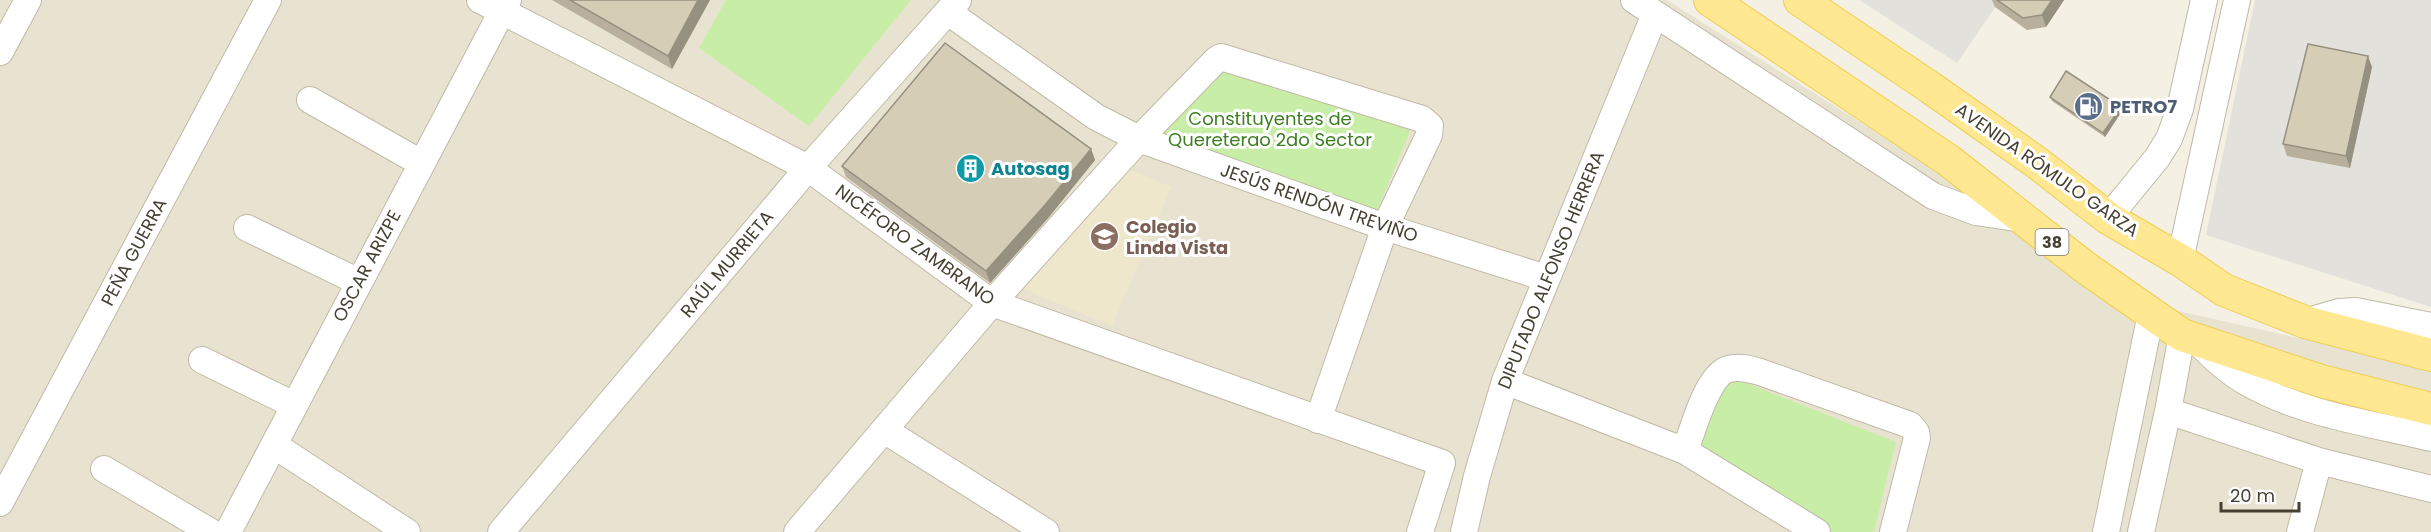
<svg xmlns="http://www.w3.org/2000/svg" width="2431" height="532" font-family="Poppins,sans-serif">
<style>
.residential{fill:#e8e3d0}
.education{fill:#efe7cb}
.green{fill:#c8eda6}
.parking{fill:#e3e1dc}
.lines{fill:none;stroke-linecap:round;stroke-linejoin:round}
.minor-casing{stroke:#c0b9a5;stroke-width:28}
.major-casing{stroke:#f1ce54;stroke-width:34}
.minor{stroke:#fff;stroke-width:26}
.major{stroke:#ffe891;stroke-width:32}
.wall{fill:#b8b09d}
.shaded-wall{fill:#969080}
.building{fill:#d6cdb7;stroke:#969080;stroke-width:1.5}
.labels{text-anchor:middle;stroke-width:6;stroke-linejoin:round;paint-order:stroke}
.shield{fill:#fff;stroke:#7e7970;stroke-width:1.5}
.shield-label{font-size:16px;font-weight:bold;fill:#464032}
.service-label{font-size:18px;font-weight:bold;fill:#4e5e75;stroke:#fff;text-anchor:start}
.park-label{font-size:18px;fill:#3c7e20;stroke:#fff}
.culture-label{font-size:18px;font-weight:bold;fill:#0d838f;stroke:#fff;text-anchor:start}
.street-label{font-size:18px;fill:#464032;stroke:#fff}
.education-label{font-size:18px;font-weight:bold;fill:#785e54;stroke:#fff;text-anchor:start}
</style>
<rect width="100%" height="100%" fill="#f4f0e3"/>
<path class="residential" d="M0 0H1667L2148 304 2431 368V532H0Z"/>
<path class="education" d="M1119 165 1171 187 1112 326 1021 288Z"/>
<path class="green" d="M726 0H911L809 126 699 48Z
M1217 62 1411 129 1375 215 1155 140Z
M1726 375 1896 442 1874 532H1824L1700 449Z"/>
<path class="parking" d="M1859 0H2000L1957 63Z
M2255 0H2431V307L2206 235Z"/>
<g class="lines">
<defs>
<path id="minor" d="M480 0 808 168 992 303 1442 463 1420 532
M1634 0 1933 196 1976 212 2022 219
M948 12 1096 117 1139 139 1385 227 1546 278
M0 52 28 0
M310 100 421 163
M2108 218 2157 158 2169 139 2180 109 2204 0
M247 228 359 282
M2180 260 2237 0
M2305 322 2339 312 2356 311 2431 326
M2197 341C2212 357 2227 371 2246 382 2301 414 2370 423 2431 438
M202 360 294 405
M1505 381 1685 451 1817 532
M2168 411 2319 461 2431 489
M884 430 1046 532
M274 445 407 532
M1685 451C1693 430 1706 377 1728 369 1739 366 1750 369 1760 372L1910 425 1916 432 1917 438 1893 532
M104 469 211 532
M0 503 268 0
M228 532 508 0
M501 532 808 168 958 0
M797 532 992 303 1139 139 1216 60 1221 57 1422 119 1430 126 1429 135 1385 227 1318 420
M1464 532 1477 476 1505 381 1655 14
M2106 532 2151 314
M2141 532 2168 411 2182 335
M2300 532 2319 461"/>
<path id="major" d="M1710 0 1948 160 2086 268 2182 335 2321 381 2431 409
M1800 0 1931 88 2036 162 2108 218 2180 260 2224 290 2305 322 2431 355"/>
</defs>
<use href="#minor" class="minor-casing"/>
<use href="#major" class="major-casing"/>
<use href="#minor" class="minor"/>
<use href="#major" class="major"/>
</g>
<path class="wall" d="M552 0H710L672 69Z
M1992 0H2064L2046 27 2027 30 1995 7Z
M2372 67 2350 168 2287 156 2283 144Z
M2050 97 2122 111 2105 137 2052 101Z
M1091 149 1095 160 1049 217 990 283 846 177 842 166Z"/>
<path class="shaded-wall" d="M698 0H710L672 69 668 56Z
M2052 0H2064L2046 27 2042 15Z
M2368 56 2372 67 2350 168 2346 156Z
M2121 107 2122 111 2105 137 2103 133Z
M1091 149 1095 160 1049 217 990 283 986 271Z"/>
<path class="building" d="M570 0H698L668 56Z
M1997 0H2052L2042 15 2023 18Z
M945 43 1091 149 1045 205 986 271 842 166Z
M2308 44 2368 56 2346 156 2283 144Z
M2066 71 2121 107 2103 133 2050 97Z"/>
<defs>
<symbol id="fuel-disc" viewBox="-11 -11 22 22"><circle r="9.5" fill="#5c6f8a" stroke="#fff"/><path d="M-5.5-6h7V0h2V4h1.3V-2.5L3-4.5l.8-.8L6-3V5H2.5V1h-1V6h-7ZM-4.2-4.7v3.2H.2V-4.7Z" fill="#fff"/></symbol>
<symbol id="building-disc" viewBox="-11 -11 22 22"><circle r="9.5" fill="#0f9aa8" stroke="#fff"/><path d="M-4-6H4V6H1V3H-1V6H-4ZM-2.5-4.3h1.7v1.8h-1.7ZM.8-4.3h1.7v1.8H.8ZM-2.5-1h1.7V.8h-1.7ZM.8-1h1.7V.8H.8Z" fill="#fff"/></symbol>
<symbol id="school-disc" viewBox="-11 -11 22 22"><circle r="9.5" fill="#8d6e63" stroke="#fff"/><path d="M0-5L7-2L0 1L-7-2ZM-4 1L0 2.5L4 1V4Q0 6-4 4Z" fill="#fff"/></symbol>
</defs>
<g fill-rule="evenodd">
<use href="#fuel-disc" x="2072" y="90" width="33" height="33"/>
<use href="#building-disc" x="954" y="152" width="33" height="33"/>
<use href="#school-disc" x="1088" y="220" width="33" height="33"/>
</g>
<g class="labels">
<rect class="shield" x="2035.5" y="229" width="33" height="26" rx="4.5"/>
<g class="shield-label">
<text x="2052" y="248">38</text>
</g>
<g class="service-label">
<text x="2110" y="113">PETRO7</text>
</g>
<g class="park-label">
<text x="1270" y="125">Constituyentes de<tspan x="1270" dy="21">Quereterao 2do Sector</tspan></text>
</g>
<g class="culture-label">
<text x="991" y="175">Autosag</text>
</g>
<g class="street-label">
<text transform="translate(2047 170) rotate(35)" y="6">AVENIDA RÓMULO GARZA</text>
<text transform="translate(1319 203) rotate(19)" y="6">JESÚS RENDÓN TREVIÑO</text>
<text transform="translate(915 245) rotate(36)" y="6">NICÉFORO ZAMBRANO</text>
<text transform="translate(134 252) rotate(-62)" y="6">PEÑA GUERRA</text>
<text transform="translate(727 264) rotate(-50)" y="6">RAÚL MURRIETA</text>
<text transform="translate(367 266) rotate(-62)" y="6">OSCAR ARIZPE</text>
<text transform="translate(1551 270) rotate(-68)" y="6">DIPUTADO ALFONSO HERRERA</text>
</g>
<g class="education-label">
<text x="1126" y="233">Colegio<tspan x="1126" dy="21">Linda Vista</tspan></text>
</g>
</g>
<path d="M2221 502v9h78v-9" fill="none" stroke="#464032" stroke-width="3"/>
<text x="2230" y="502" font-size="18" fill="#464032" stroke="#ffffff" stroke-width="4.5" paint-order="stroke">20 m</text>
</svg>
